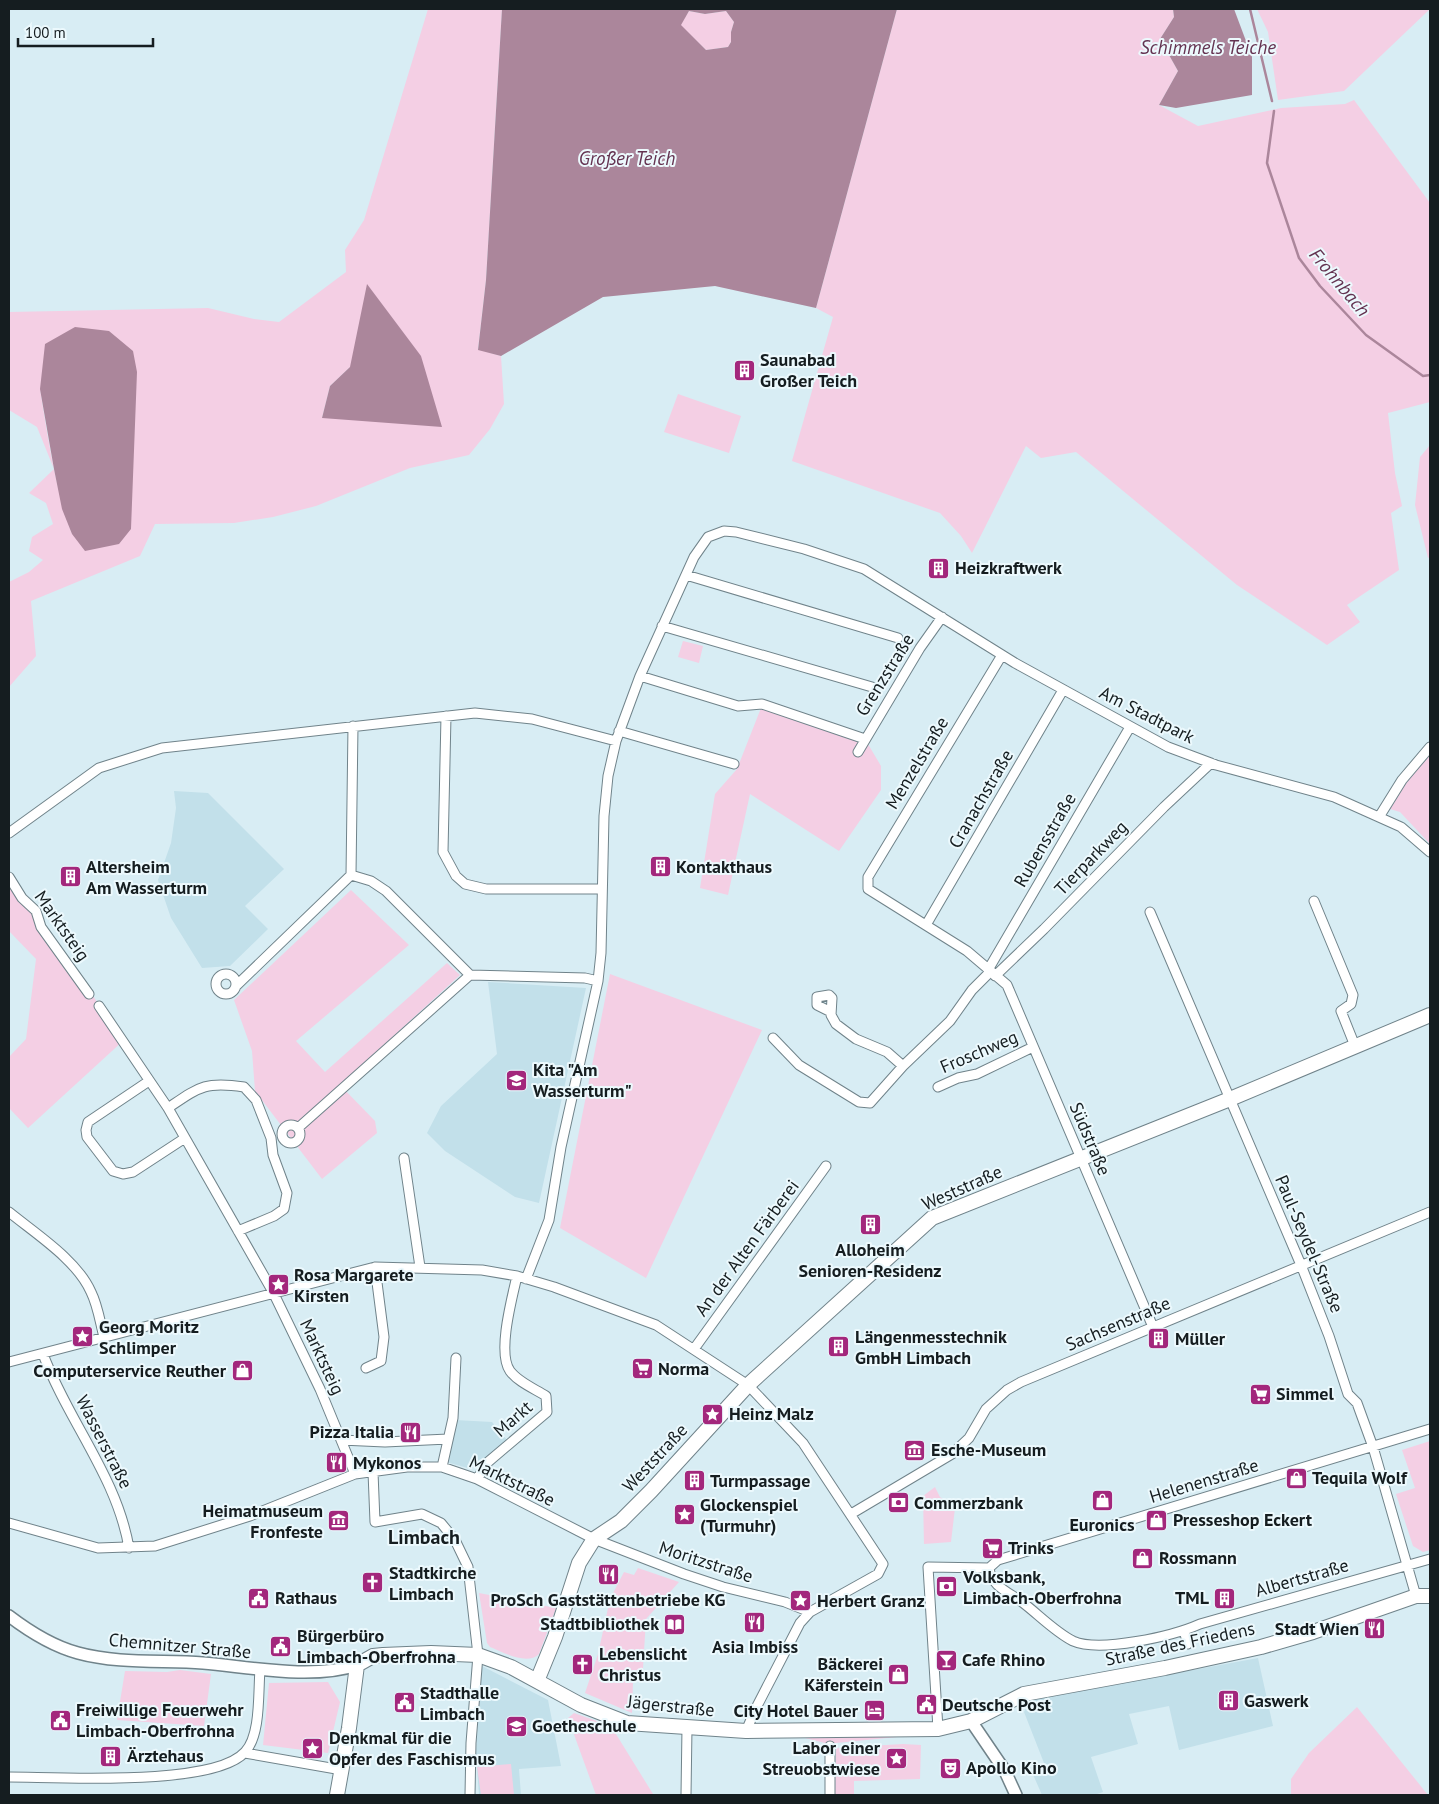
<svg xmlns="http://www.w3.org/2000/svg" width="1439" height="1804" font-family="'PT Sans',sans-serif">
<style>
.built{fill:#c2e0ea}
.green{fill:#f4cfe4;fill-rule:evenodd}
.water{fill:#ab869b;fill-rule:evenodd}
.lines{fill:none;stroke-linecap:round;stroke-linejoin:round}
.stream{stroke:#ab869b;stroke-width:2.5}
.minor-casing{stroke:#70838a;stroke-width:11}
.tertiary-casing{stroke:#70838a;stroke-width:14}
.secondary-casing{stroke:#70838a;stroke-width:16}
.minor{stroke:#fff;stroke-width:9}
.tertiary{stroke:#fff;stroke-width:11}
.secondary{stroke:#fff;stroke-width:14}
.labels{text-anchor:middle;stroke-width:4;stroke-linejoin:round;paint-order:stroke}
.poi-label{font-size:18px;font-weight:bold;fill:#151d20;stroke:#ecf9fd;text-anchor:start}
.street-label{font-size:18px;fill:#151d20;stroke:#ecf9fd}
.water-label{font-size:19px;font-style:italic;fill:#643351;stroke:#ecf9fd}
.quarter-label{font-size:20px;font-weight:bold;fill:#151d20;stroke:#ecf9fd}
</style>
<rect width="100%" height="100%" fill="#d8edf4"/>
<path class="built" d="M174 791 208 793 284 869 245 906 268 929 230 966 202 968 171 918 158 880 171 843 176 808Z
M488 982 586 988 539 1203 515 1197 445 1151 427 1133 441 1106 497 1054Z
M455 1420 492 1422 507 1440 471 1469 443 1461Z
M1258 1658 1273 1726 1179 1750 1169 1706 1129 1714 1138 1744 1091 1757 1103 1792 1094 1795H1042L1031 1770 1044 1763 1024 1712 1031 1700Z
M482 1666 548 1700 561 1766 519 1769 521 1795H479L476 1753Z"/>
<path class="green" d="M428 9H502L486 280 478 349 501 356 504 404 490 429 469 455 410 468 316 506 273 517 234 523 155 524 140 556 31 601 36 656 9 687V582L29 572 43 560 29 551 32 537 53 524 46 503 29 493 54 469 37 427 9 410V312L208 308 254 319 279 322 346 272 345 250 364 220ZM350 367 322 418 330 386ZM40 389 72 534C55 487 48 438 40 389Z
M897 9H1173L1174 17 1160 39 1178 71 1159 105 1198 126 1281 108 1345 104 1354 100 1430 203V402L1388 413 1395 473 1402 506 1391 513 1399 570 1347 605 1360 622 1327 645 1237 585 1076 452 1041 458 1026 446 972 553 961 536 940 513 792 461 833 317 816 308Z
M1257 9H1430L1344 91 1278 100 1268 32Z
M689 11 705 14 726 11 734 22 731 32V42L728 47 706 50 680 25Z
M678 394 741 416 729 453 664 432Z
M1430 445V557L1428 558 1415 505 1420 457Z
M683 641 703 646 699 663 678 657Z
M761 708 865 739 881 766V790L839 851 750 794 728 895 700 888 715 794 737 769Z
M1430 754V844L1400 812 1390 809 1407 782Z
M9 877 124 1040 28 1128 9 1108V1057L26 1039 36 959 9 931Z
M351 890 409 945 296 1041 325 1072 447 963 460 975 340 1085 375 1121 377 1133 322 1179 255 1091 252 1051 234 1000Z
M610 974 762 1030 646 1278 560 1228Z
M1430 1441V1550L1423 1552 1413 1546 1396 1494 1415 1488 1402 1450Z
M935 1487 940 1497 955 1508 951 1542 924 1544 923 1496Z
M638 1568 679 1582 646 1619 643 1668 633 1681 632 1713 585 1693 598 1654 610 1599 624 1572 634 1575Z
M479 1593 556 1608 539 1654C527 1666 503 1652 490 1647L487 1643Z
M180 1670 211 1674 204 1726 117 1720 125 1671 167 1672Z
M328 1682 340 1702 328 1753 263 1745 269 1683Z
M1357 1707 1428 1795H1291V1779L1309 1753Z
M574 1713 611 1726 653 1794 596 1795 568 1718Z
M797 1736H907L836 1743H825Z
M903 1744 921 1745 920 1779 854 1781V1795H835L836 1748Z
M511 1764 514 1795H481L477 1767Z"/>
<path class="water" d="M502 9H897L816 308 715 286 603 297 501 356 478 350 486 280ZM689 11 705 14 726 11 734 22 731 32V42L728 47 706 50 681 25Z
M1173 9H1234L1252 57V95L1176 108 1159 105 1178 71 1160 39 1174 17Z
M367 284 421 356 442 427 322 418 330 386 350 367Z
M75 327 109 331 133 351 137 372 131 529 119 544 85 551 72 534 62 509 54 469 40 389 45 344Z"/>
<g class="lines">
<path class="stream" d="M1250 9 1272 101
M1274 111 1267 163 1299 258 1320 286 1366 335 1423 376 1430 375"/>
<defs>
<path id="minor" d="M686 575 898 638
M662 626 872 687
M1002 655 868 877V889L967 951 1007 985 1153 1327
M640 676 738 706 762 704 865 739
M446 716 443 852 456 876 465 884 486 889H602
M619 731 734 764
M858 752 920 648 942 617
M1379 817 1402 780 1430 747
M9 833 99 768 162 748 475 713 532 719 616 741
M351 875 371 881 386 891 470 975 585 978 598 981
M9 877 22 898 36 911 41 927 89 994
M1314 901 1353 995 1351 1004 1341 1011 1355 1046
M1150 912 1301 1265 1329 1336 1348 1394 1357 1403 1373 1447 1416 1596
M926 925 1063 690
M988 970 1130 727
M216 984a10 10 0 1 1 20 0a10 10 0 1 1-20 0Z
M995 976 1044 929 1164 807 1211 763
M236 986 351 875 353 726
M99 1006 168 1108 273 1292 320 1389 355 1474
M831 1012 817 1005V997L829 995 832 998 831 1015 836 1024 856 1039 887 1052 903 1066 950 1021 972 990 990 972
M773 1038 799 1065 859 1102 870 1103 903 1066
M149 1081 88 1122 86 1130 87 1137 113 1171 123 1174 133 1172 185 1138
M938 1087 958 1078 977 1074 1033 1047
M168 1108C199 1087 205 1081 244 1087L256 1100 271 1138 273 1155 287 1193 284 1209 274 1216 238 1231
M282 1134a9 9 0 1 1 18 0a9 9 0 1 1-18 0Z
M298 1128 470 975
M404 1158 420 1267
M9 1212C36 1234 77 1260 91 1292 98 1306 100 1322 104 1337
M526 1279 549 1220 561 1147 598 981 601 953 604 816 608 776 616 741 640 676 694 557 708 537 724 531 736 532 804 549 864 569 1015 663 1168 747 1216 765 1334 797 1401 827 1430 852
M694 1349 826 1166
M43 1354C68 1421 117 1477 129 1548
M9 1362 375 1267 482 1270 517 1276 554 1287 656 1325 748 1385 803 1443 883 1564 878 1574 810 1612 800 1623 756 1708 746 1731
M366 1368 381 1361 384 1337 375 1267
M341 1440 385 1442 448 1439
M442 1467 453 1418 456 1358
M373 1472 375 1522 422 1514 441 1523 455 1540 468 1567 478 1655 471 1743 470 1795
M477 1479 488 1462 547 1412 546 1396C535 1389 518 1382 510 1371 497 1353 512 1298 517 1276
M851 1514 952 1454 969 1438 986 1409 1007 1390 1021 1382 1430 1212
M9 1523 98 1548 155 1546 250 1516 355 1474 407 1467H442L477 1479 594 1539 684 1574 723 1587 785 1602 810 1612
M989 1568C991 1586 1008 1592 1022 1602 1038 1614 1055 1632 1073 1641 1100 1653 1173 1636 1200 1624L1430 1559
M989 1568 998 1560 1430 1429
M1184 1631 1188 1644
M938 1729 928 1567 989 1568
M830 1746V1795
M245 1753 342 1770
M9 1777C57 1777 214 1787 245 1752 261 1735 258 1693 260 1670
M686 1795 687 1728"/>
<path id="tertiary" d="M9 1616C30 1632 52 1646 78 1653 118 1664 162 1660 203 1663 250 1667 311 1680 357 1665
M971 1721 1005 1771 1016 1795"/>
<path id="secondary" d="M537 1681 555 1637 579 1563 594 1539 621 1521 651 1491 748 1385 932 1218 1230 1099 1430 1015
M337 1795 349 1728 357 1665 373 1656 383 1655 431 1653 478 1655 511 1667 581 1705 627 1723 746 1731 938 1729 971 1721 1024 1694 1165 1668 1261 1647 1313 1632 1416 1596H1430"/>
</defs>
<use href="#minor" class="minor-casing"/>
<use href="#tertiary" class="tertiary-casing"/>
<use href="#secondary" class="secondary-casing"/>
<use href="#minor" class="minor"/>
<use href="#tertiary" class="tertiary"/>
<use href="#secondary" class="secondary"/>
</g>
<defs>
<symbol id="building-square" viewBox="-11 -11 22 22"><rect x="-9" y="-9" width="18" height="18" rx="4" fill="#a3277c" stroke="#ecf9fd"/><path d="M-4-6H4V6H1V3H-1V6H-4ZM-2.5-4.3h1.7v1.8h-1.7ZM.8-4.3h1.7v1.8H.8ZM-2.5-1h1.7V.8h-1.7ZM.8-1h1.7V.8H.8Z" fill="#fff"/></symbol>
<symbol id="school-square" viewBox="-11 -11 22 22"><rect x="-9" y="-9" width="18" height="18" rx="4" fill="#a3277c" stroke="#ecf9fd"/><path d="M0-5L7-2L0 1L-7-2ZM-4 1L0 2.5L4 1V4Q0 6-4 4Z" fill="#fff"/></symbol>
<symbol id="sight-square" viewBox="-11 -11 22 22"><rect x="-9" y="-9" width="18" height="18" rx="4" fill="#a3277c" stroke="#ecf9fd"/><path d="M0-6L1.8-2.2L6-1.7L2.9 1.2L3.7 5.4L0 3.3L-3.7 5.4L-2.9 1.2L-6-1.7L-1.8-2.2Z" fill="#fff"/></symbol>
<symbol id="supermarket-square" viewBox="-11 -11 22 22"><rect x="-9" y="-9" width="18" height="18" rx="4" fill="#a3277c" stroke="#ecf9fd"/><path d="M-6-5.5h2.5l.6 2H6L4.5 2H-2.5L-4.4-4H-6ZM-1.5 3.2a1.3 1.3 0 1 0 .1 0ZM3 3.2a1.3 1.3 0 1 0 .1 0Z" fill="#fff"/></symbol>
<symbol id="shop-square" viewBox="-11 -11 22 22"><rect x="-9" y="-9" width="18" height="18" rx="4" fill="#a3277c" stroke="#ecf9fd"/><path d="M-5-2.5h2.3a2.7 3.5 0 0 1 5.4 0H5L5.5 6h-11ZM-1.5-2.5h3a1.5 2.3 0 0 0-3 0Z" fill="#fff"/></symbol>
<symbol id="restaurant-square" viewBox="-11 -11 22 22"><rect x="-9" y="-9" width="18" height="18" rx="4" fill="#a3277c" stroke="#ecf9fd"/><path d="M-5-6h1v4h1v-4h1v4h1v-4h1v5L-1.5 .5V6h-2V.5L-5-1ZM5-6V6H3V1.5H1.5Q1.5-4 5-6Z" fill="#fff"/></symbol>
<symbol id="museum-square" viewBox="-11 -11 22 22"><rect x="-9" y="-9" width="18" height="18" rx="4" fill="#a3277c" stroke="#ecf9fd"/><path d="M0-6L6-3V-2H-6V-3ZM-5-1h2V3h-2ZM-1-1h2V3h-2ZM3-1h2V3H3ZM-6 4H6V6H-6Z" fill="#fff"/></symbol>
<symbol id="bank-square" viewBox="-11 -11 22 22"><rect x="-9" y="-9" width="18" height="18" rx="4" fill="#a3277c" stroke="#ecf9fd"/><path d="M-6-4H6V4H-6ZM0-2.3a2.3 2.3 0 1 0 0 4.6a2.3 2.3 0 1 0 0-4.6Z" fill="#fff"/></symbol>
<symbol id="church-square" viewBox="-11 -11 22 22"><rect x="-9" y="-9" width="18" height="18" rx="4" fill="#a3277c" stroke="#ecf9fd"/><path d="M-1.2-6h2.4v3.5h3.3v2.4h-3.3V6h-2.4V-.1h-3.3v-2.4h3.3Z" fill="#fff"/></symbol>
<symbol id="civic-square" viewBox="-11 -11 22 22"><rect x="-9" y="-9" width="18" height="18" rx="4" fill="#a3277c" stroke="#ecf9fd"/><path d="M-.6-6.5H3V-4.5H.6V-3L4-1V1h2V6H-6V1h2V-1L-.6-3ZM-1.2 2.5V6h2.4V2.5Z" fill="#fff"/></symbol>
<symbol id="library-square" viewBox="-11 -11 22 22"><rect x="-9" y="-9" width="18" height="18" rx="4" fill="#a3277c" stroke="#ecf9fd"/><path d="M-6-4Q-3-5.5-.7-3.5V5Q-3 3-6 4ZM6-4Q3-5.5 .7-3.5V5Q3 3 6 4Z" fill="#fff"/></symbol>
<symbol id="bar-square" viewBox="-11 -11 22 22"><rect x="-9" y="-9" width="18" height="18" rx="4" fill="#a3277c" stroke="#ecf9fd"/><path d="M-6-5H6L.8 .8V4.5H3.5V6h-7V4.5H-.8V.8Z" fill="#fff"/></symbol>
<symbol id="hotel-square" viewBox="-11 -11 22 22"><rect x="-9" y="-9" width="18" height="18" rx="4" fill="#a3277c" stroke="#ecf9fd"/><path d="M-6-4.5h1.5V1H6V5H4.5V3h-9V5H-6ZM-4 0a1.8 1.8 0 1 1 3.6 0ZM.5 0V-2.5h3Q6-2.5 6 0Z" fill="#fff"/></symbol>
<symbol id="theatre-square" viewBox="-11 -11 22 22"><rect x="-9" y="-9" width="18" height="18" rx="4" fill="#a3277c" stroke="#ecf9fd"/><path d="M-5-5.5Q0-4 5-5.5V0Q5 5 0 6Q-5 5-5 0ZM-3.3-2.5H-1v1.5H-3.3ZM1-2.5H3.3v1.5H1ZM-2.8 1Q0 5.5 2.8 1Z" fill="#fff"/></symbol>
</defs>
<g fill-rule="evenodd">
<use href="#building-square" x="732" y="358" width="25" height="25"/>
<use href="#building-square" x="926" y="556" width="25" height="25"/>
<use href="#building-square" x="648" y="854" width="25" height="25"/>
<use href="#building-square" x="58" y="864" width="25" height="25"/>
<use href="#school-square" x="504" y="1068" width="25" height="25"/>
<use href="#building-square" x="858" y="1212" width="25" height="25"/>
<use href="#sight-square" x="266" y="1272" width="25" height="25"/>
<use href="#sight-square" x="70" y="1324" width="25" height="25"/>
<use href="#building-square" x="1146" y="1326" width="25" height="25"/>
<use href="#building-square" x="826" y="1334" width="25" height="25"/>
<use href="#supermarket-square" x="630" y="1356" width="25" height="25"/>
<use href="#shop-square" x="230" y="1358" width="25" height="25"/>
<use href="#supermarket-square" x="1248" y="1382" width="25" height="25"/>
<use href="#sight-square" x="700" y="1402" width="25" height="25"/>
<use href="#restaurant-square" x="398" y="1420" width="25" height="25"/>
<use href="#museum-square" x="902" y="1438" width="25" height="25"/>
<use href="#restaurant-square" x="324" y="1450" width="25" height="25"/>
<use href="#shop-square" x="1284" y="1466" width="25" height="25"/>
<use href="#building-square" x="682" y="1468" width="25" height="25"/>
<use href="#shop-square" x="1090" y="1488" width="25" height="25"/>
<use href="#bank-square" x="886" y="1490" width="25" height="25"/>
<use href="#sight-square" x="672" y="1502" width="25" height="25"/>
<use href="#shop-square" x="1144" y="1508" width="25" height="25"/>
<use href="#museum-square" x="326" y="1508" width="25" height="25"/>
<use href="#supermarket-square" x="980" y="1536" width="25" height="25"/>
<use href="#shop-square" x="1130" y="1546" width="25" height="25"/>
<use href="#restaurant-square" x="596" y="1562" width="25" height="25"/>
<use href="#church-square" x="360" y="1570" width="25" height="25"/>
<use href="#bank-square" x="934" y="1574" width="25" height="25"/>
<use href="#civic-square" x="246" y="1586" width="25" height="25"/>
<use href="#building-square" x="1212" y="1586" width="25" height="25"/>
<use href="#sight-square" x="788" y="1588" width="25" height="25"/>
<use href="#restaurant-square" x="742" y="1610" width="25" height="25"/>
<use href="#library-square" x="662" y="1612" width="25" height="25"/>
<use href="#restaurant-square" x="1362" y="1616" width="25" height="25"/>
<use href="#civic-square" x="268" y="1634" width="25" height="25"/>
<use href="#bar-square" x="934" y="1648" width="25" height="25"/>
<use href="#church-square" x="570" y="1652" width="25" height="25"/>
<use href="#shop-square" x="886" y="1662" width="25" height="25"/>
<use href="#building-square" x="1216" y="1688" width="25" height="25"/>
<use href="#civic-square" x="392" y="1690" width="25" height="25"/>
<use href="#civic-square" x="914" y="1692" width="25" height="25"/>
<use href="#hotel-square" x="862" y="1698" width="25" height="25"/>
<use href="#civic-square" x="48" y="1708" width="25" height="25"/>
<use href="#school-square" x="504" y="1714" width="25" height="25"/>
<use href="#sight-square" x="300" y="1736" width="25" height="25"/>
<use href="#building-square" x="98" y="1744" width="25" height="25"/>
<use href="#sight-square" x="884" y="1746" width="25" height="25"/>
<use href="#theatre-square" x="938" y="1756" width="25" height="25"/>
</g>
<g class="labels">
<g class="poi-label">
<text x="760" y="366">Saunabad<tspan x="760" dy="21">Großer Teich</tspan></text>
<text x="955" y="574">Heizkraftwerk</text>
<text x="86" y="873">Altersheim<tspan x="86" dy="21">Am Wasserturm</tspan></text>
<text x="676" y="873">Kontakthaus</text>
<text x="533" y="1076">Kita "Am<tspan x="533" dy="21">Wasserturm"</tspan></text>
<text x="870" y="1256" text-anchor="middle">Alloheim<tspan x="870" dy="21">Senioren-Residenz</tspan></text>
<text x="294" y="1281">Rosa Margarete<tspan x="294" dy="21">Kirsten</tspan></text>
<text x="99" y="1333">Georg Moritz<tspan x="99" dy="21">Schlimper</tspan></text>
<text x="855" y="1343">Längenmesstechnik<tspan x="855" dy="21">GmbH Limbach</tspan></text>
<text x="1175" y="1345">Müller</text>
<text x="658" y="1375">Norma</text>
<text x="226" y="1377" text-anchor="end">Computerservice Reuther</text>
<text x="1276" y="1400">Simmel</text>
<text x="729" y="1420">Heinz Malz</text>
<text x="394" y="1438" text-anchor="end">Pizza Italia</text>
<text x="931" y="1456">Esche-Museum</text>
<text x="353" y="1469">Mykonos</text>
<text x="1312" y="1484">Tequila Wolf</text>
<text x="710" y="1487">Turmpassage</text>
<text x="914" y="1509">Commerzbank</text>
<text x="700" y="1511">Glockenspiel<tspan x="700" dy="21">(Turmuhr)</tspan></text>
<text x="323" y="1517" text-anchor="end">Heimatmuseum<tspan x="323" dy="21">Fronfeste</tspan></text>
<text x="1173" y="1526">Presseshop Eckert</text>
<text x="1102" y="1531" text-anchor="middle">Euronics</text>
<text x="1008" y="1554">Trinks</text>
<text x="1159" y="1564">Rossmann</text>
<text x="389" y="1579">Stadtkirche<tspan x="389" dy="21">Limbach</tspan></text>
<text x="963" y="1583">Volksbank,<tspan x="963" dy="21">Limbach-Oberfrohna</tspan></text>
<text x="275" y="1604">Rathaus</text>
<text x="1209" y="1604" text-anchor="end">TML</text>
<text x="608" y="1606" text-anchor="middle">ProSch Gaststättenbetriebe KG</text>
<text x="817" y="1607">Herbert Granz</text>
<text x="659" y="1630" text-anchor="end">Stadtbibliothek</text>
<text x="1359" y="1635" text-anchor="end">Stadt Wien</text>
<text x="297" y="1642">Bürgerbüro<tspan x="297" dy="21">Limbach-Oberfrohna</tspan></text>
<text x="755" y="1653" text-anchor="middle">Asia Imbiss</text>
<text x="599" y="1660">Lebenslicht<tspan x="599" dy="21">Christus</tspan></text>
<text x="962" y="1666">Cafe Rhino</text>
<text x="883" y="1670" text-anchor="end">Bäckerei<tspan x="883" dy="21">Käferstein</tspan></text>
<text x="420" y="1699">Stadthalle<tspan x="420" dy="21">Limbach</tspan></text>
<text x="1244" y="1707">Gaswerk</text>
<text x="942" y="1711">Deutsche Post</text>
<text x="76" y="1716">Freiwillige Feuerwehr<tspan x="76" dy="21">Limbach-Oberfrohna</tspan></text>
<text x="858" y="1717" text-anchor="end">City Hotel Bauer</text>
<text x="532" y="1732">Goetheschule</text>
<text x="329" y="1744">Denkmal für die<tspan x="329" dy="21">Opfer des Faschismus</tspan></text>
<text x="880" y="1754" text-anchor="end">Labor einer<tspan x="880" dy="21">Streuobstwiese</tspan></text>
<text x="127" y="1762">Ärztehaus</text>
<text x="966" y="1774">Apollo Kino</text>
</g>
<g class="street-label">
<text transform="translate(885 675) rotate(-58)" y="6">Grenzstraße</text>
<text transform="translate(1147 715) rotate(27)" y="6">Am Stadtpark</text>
<text transform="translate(917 763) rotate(-59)" y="6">Menzelstraße</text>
<text transform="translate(981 799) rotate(-60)" y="6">Cranachstraße</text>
<text transform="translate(1045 840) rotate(-60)" y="6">Rubensstraße</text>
<text transform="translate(1091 858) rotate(-46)" y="6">Tierparkweg</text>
<text transform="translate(62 926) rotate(55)" y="6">Marktsteig</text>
<text transform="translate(979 1052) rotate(-23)" y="6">Froschweg</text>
<text transform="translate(1090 1139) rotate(67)" y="6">Südstraße</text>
<text transform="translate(962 1188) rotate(-24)" y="6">Weststraße</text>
<text transform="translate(1309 1244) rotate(67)" y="6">Paul-Seydel-Straße</text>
<text transform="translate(747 1248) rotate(-54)" y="6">An der Alten Färberei</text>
<text transform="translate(1118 1324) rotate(-23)" y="6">Sachsenstraße</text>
<text transform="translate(322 1357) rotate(65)" y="6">Marktsteig</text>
<text transform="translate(513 1419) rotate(-41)" y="6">Markt</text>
<text transform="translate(104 1442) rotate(63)" y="6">Wasserstraße</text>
<text transform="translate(655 1458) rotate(-47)" y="6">Weststraße</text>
<text transform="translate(512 1481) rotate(26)" y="6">Marktstraße</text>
<text transform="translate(1204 1481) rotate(-17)" y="6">Helenenstraße</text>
<text transform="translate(706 1562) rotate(18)" y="6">Moritzstraße</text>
<text transform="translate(1302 1578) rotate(-16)" y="6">Albertstraße</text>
<text transform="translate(1180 1644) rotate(-12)" y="6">Straße des Friedens</text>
<text transform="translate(180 1646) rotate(5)" y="6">Chemnitzer Straße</text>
<text transform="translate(671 1706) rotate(6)" y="6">Jägerstraße</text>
</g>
<g class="water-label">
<text x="1208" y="54">Schimmels Teiche</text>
<text x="627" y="165">Großer Teich</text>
<text transform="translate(1340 282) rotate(50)" y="7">Frohnbach</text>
</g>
<g class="quarter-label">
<text x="424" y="1544">Limbach</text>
</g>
</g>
<rect width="1439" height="1804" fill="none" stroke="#151d20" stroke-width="20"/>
<path d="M18 38v8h135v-8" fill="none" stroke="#151d20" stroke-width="2.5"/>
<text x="25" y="38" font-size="15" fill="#151d20" stroke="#ecf9fd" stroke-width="4" paint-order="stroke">100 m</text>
</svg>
